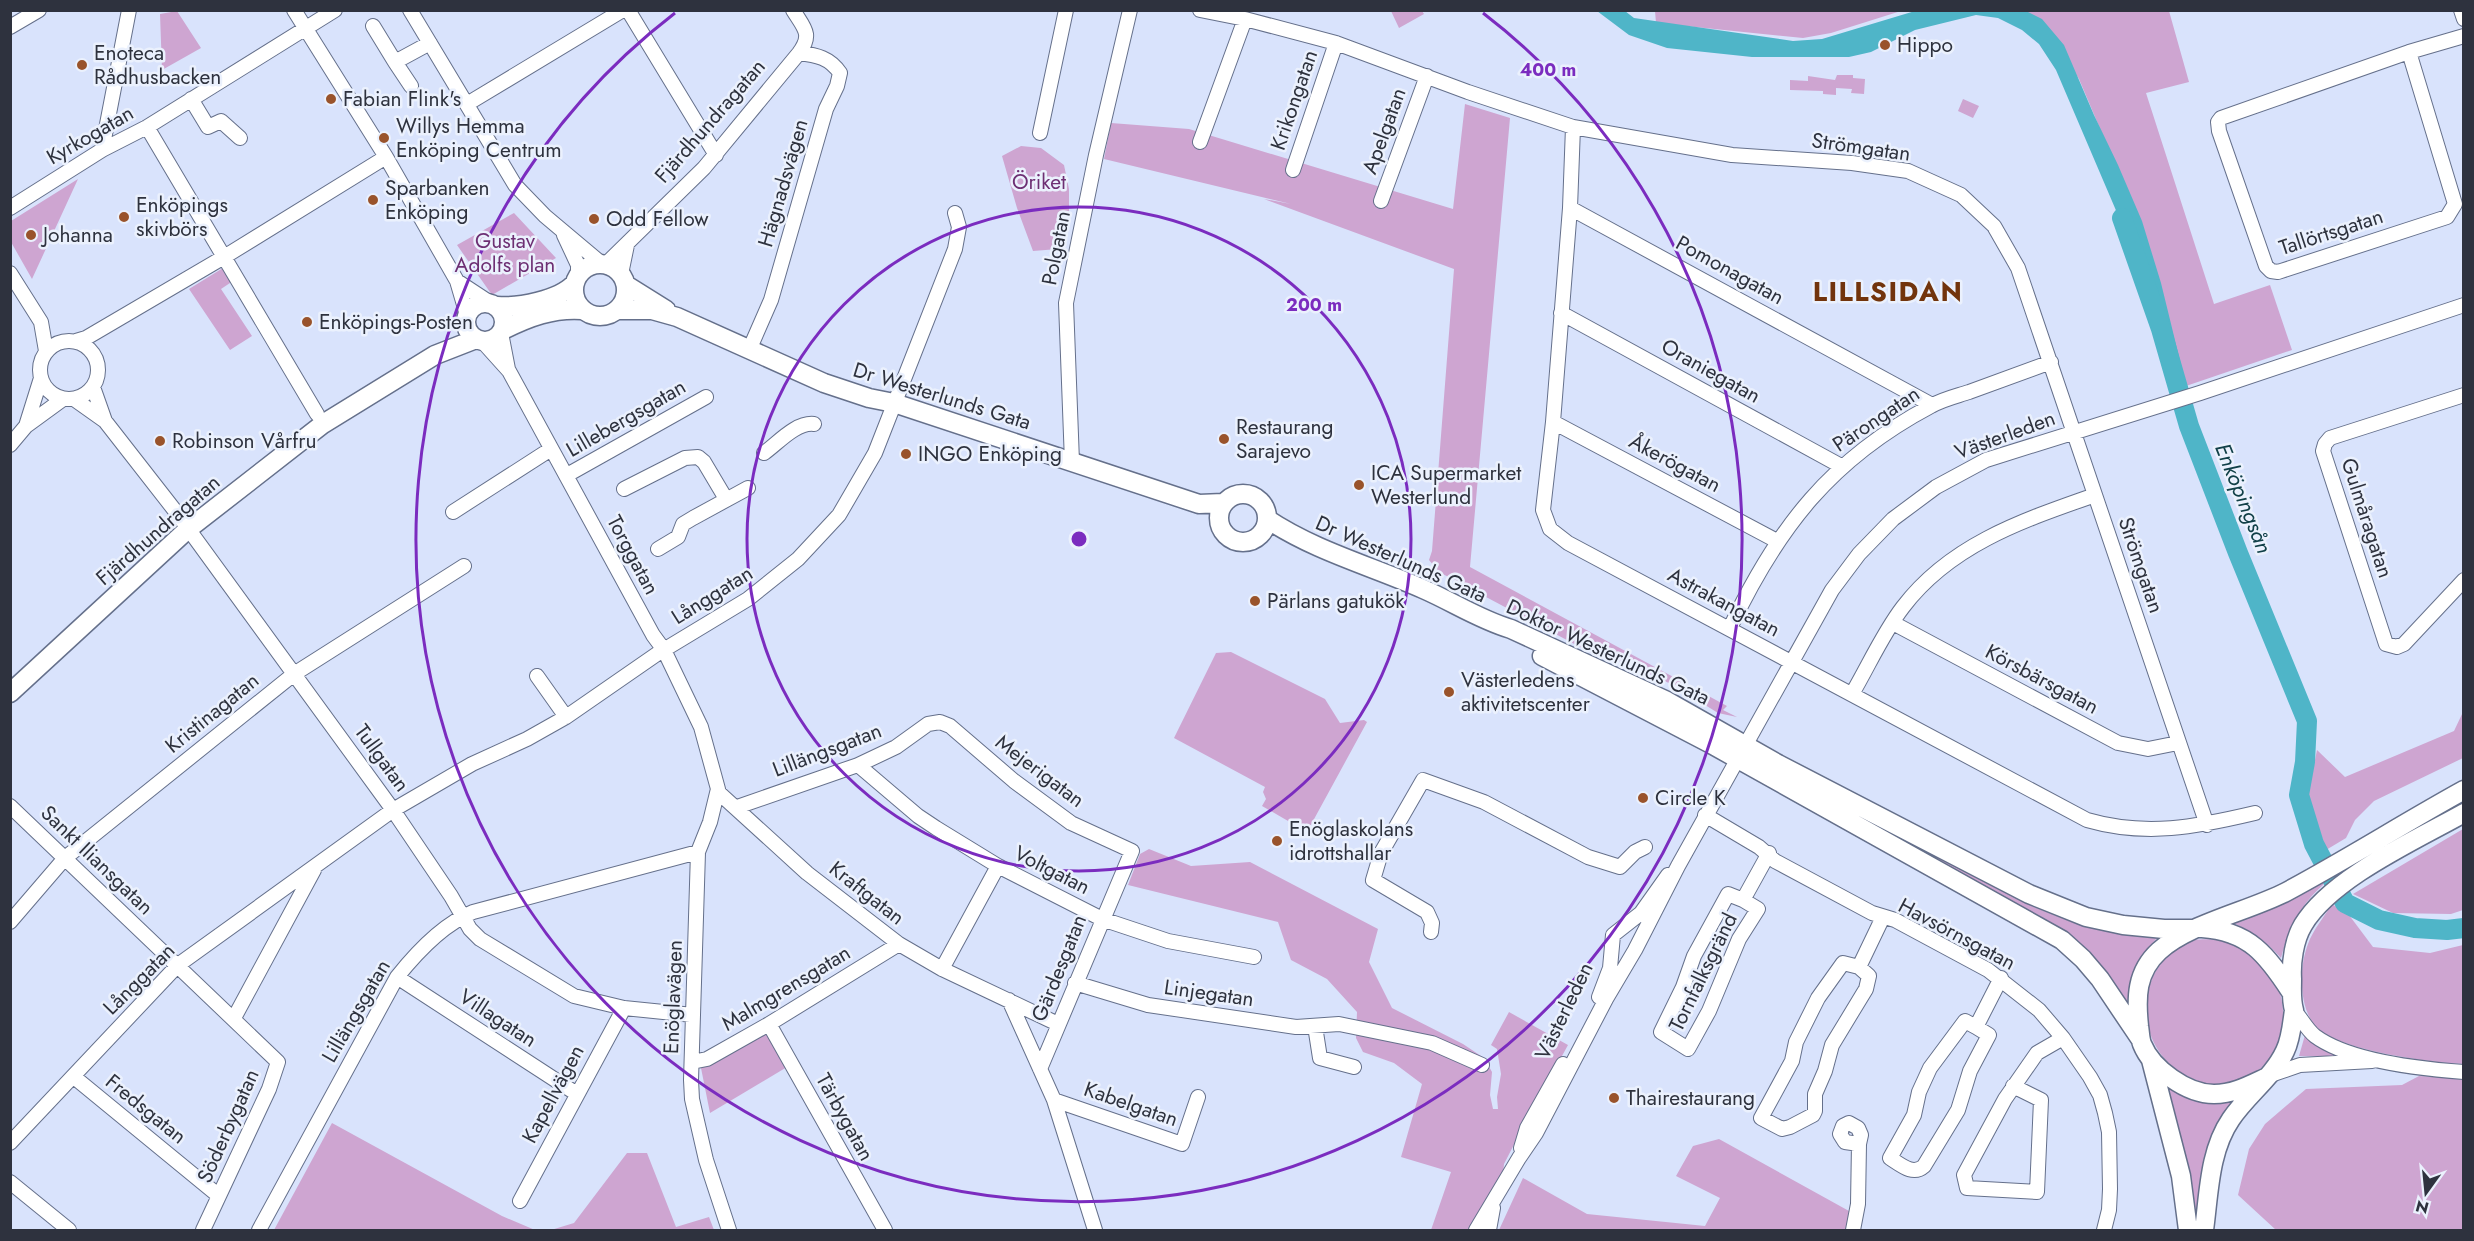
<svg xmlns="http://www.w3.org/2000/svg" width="2474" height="1241" font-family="Jost,sans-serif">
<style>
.green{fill:#cea5d1}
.water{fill:#4fb5c8}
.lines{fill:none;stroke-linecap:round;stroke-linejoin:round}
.river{stroke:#4fb5c8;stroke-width:20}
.minor-casing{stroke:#65708b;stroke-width:16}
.major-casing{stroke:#65708b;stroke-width:21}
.minor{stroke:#fff;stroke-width:14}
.major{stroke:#fff;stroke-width:18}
.ring{fill:none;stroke:#7b2cbf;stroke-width:3}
.poi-dot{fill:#99532b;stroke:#ebf1fd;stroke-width:2}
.labels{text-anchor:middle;stroke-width:5;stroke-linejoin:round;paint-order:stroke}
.poi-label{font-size:21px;fill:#2e323e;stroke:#ebf1fd;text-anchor:start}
.street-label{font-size:21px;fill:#2e323e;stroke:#ebf1fd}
.park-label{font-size:21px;fill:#6d2f73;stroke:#ebf1fd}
.water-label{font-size:22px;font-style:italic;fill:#114048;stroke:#ebf1fd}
.district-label{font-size:27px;font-weight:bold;letter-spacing:1.5px;fill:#72340c;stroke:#ebf1fd}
.centre{fill:#7b2cbf;stroke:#ebf1fd;stroke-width:3}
.ring-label{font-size:18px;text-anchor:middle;font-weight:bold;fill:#7b2cbf;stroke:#ebf1fd;stroke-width:5;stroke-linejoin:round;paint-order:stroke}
</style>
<rect width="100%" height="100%" fill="#d9e3fc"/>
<path class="green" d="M177 11 201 48 162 70 160 14Z
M1391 11H1422L1424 14 1399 28Z
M1655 11H1901L1831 33 1803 38 1656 23Z
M2022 11H2169L2189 82 2146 93 2214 304 2270 285 2292 350 2186 386 2150 261 2123 183 2079 79 2052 37Z
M1837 75H1853V78L1865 79 1864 94 1851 93 1852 89 1836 88V95L1823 94V91L1790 90V80L1808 81V76L1835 80Z
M1963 99 1979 106 1973 118 1958 111Z
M1465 104 1510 118 1470 567 1727 706 1723 710 1737 717 1718 713 1673 685 1629 664 1595 655 1439 572 1429 560 1432 551 1454 269 1264 199 1291 204 1104 159 1111 123 1189 129 1453 209Z
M1021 146 1041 148 1064 165 1069 189V230L1058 249 1033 251 1017 208 1002 156Z
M78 179 32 279 11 242V221Z
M514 213 556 258 492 295 457 245Z
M223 268 233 281 221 289 252 336 230 350 189 289Z
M1231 652 1325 699 1340 723 1364 720 1367 722 1307 832 1262 806 1266 799 1263 792 1265 787 1174 738 1216 653Z
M2463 712V758L2374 801 2355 820 2346 838 2326 850 2308 795 2317 750 2345 777 2454 731Z
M1814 793 2034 907 2074 923 2117 934 2158 937C2139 957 2131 977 2127 1004L2074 940 2041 918 1813 795Z
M2463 798V805L2324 884C2300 905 2289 928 2281 958 2266 941 2251 932 2232 922Z
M2463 829V910L2451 914 2393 913 2353 894Z
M1149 849 1191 866 1250 862 1378 929 1369 962 1392 1008 1463 1044 1484 1058 1492 1072 1490 1095 1493 1109H1498L1497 1097 1501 1074 1497 1049 1491 1045 1509 1012 1568 1045 1523 1127 1504 1164 1503 1175 1473 1230H1431L1451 1172 1401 1157 1422 1084 1394 1063 1363 1052 1356 1038 1357 1012 1327 979 1291 960 1278 922 1128 885 1140 854Z
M2332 904 2349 915 2373 947 2430 953 2463 945V1064C2431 1063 2339 1050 2317 1028 2298 1008 2299 967 2308 944 2313 930 2324 917 2332 904Z
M2216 939C2222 941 2229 941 2234 943 2303 969 2300 1076 2222 1085 2211 1086 2197 1081 2187 1076 2132 1048 2132 967 2189 942 2197 938 2208 940 2216 939Z
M767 1032 787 1067 710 1113 701 1068Z
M2305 1035 2351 1057 2299 1056Z
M2419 1076 2463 1078V1230H2276L2238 1195 2249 1149 2265 1124 2306 1089 2402 1085Z
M2163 1084C2188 1098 2203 1104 2231 1103L2213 1137 2197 1220 2182 1145Z
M332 1123 502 1216 535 1230H274Z
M1719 1139 1849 1211 1846 1230H1499L1523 1178 1587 1214 1705 1226 1720 1198 1676 1176 1693 1146Z
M627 1153H647L676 1227 709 1217 714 1230H551L574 1223Z"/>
<path class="water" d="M1597 11H1625L1634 18 1793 41 1822 39 1915 11H2026L2042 19 2064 45 2094 115 2118 165 2142 221 2161 283 2185 381 2174 385 2150 290 2056 70 2039 44 2022 30 1998 18 1976 15 1915 30 1871 52 1849 57H1752L1667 48 1629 35Z"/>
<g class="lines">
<path class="river" d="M2122 218 2161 329 2189 426 2238 553 2307 721 2305 762 2299 795 2314 844 2345 903 2379 920 2415 928 2447 930 2464 928"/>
<defs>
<path id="minor" d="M294 10 386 157 457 281 467 315
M410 10 515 185 545 216 602 264
M628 10 716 155
M1200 10 1245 19 1336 43 1468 92 1573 127 1732 155 1852 163 1908 171 1961 195 1994 226 2018 268 2207 825
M2461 10 2464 19
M373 26 395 62 430 43
M10 27 39 10
M2409 52 2455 204 2447 217 2278 272 2271 271 2266 266 2219 131 2218 122 2221 118 2409 52 2464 36
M395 62 411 86
M191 99 208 127 221 121 240 138
M467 104 623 10
M147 127 317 414
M1573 127 1570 208 1553 422 1543 510 1550 529 1568 543 2087 820C2146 837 2196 827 2255 813
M1040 133 1066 10
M1200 142 1245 19
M102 150 129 10
M1293 170 1336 43
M1381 201 1427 76
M10 208 102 150 147 127 335 10
M1570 208 1932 405
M564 235 578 265V275
M606 264 704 168 799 53C813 34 804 28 793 10
M10 273 41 322 46 351
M621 274 627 245
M457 281 492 304
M1561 313 1841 466
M501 333 508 369
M40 370a29 29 0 1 1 58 0a29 29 0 1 1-58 0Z
M76 341 86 338 224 257 386 157
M482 341 509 371 653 635 664 650 701 727 718 789 710 822 698 852 691 1080 692 1099 706 1160 729 1230
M750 348 771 300 826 109 837 86 840 73C830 58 817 55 799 53
M93 387 105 421 176 512 393 810 451 896 470 929 480 939 574 996 624 1008 693 1015
M2464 395 2330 438 2325 444 2323 451 2386 644 2397 647 2404 644 2464 580
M74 399 105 421
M1553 422 1777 541
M26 426 41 378
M10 445 26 426 63 399
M764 453C778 443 796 422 814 424
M1072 462 1066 303 1096 155 1130 10
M567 475 706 397
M624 489 685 458 698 457 704 462 726 499
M453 512 551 449
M658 549 678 537 683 524 693 518 748 488
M1893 623 2118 743 2148 749 2178 743
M1730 628C1778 527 1831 459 1931 406 1943 399 1957 396 1969 392 1997 382 2024 372 2051 362
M537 676 566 717
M1852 694C1869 665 1883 633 1903 607 1951 544 2024 520 2095 495
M858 765 918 816 936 828 998 866 1102 919 1168 941 1254 957
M718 792 807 873 899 944 942 969 1058 1024
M10 806 278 1062 269 1089 203 1230
M737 807 858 765 896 747 928 724 940 722 950 726 1014 781 1071 823 1132 851 1040 1069
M1705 815 1759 847 1775 861 1872 913 1895 920 1988 970 2039 1010 2063 1038 2090 1077 2100 1095 2105 1113 2109 1132 2110 1189 2109 1210 2104 1230
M1743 900 1758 909 1739 939 1709 1011 1688 1049 1661 1032 1683 987 1694 956 1728 894 1743 900 1769 853
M10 922 65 858 294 674 464 566
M1431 932 1432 923 1427 912 1373 880 1381 853 1423 780 1484 802 1588 857 1620 867 1635 852 1645 847
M1859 967 1869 976 1866 989 1832 1045 1825 1071 1815 1094V1111L1813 1115 1790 1127 1782 1129 1761 1118 1792 1061 1796 1042 1818 998 1843 963 1859 967 1883 917
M942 969 998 866
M397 977 577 1094
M1075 983 1148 1005 1296 1027 1339 1024 1432 1043 1482 1065
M1599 997 1610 968 1613 935 1641 913 1668 875
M1009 1000 1054 1100 1095 1230
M2294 1010C2301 1018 2307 1030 2315 1036 2349 1061 2422 1069 2464 1072
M234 1018 314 870
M769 1024 885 1230
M1315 1026 1320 1058 1354 1067
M1976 1027 1989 1035 1970 1071 1958 1110 1924 1166C1913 1176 1901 1165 1890 1158L1914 1115 1919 1092 1930 1068 1965 1021 1976 1027 2001 978
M692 1062 707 1059 769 1024 899 944
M2268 1076 2300 1065 2372 1061
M74 1077 219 1196
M2013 1086 2041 1100 2037 1192 1967 1188 1964 1175 2005 1099 2037 1053 2063 1038
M1054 1100 1182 1144 1198 1097
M10 1143 178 965 393 810 472 764 527 739 566 717 657 654 748 599 798 559 839 515 875 453 955 249 959 227 955 213
M1521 1148 1527 1128 1563 1064
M10 1182 69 1230
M520 1201 624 1008
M259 1230 397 977C417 952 443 924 473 912L698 852
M1476 1230 1519 1158 1536 1133 1606 999 1635 950 1678 866 1832 590 1859 554 1893 519 1936 487 1986 460 2200 393 2464 305
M1489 1230 1493 1208
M1853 1230 1858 1204 1859 1144 1861 1135 1858 1128 1849 1123 1843 1126 1840 1134 1845 1142 1859 1144"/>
<path id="major" d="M574 290a26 26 0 1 1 52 0a26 26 0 1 1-52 0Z
M626 285 666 310
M466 322a19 19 0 1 1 38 0a19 19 0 1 1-38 0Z
M497 306C518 308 559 300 574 284
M618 310H652L677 317 824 383 869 398 894 403 1199 504 1223 503
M503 330C529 317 553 308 582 310
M1219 518a24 24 0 1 1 48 0a24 24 0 1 1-48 0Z
M1267 519C1315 551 1371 566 1423 589 1453 602 1480 620 1511 629L1667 701 1778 764 2029 894 2086 917 2123 925 2164 929H2193
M1542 656 1711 744 2062 940 2083 959 2100 979 2141 1040
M10 693 187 530 323 424 435 355 476 339
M2202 928C2249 931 2267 955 2291 992
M2151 1060 2181 1176 2188 1230
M2265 1078C2248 1086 2233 1094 2214 1094 2187 1094 2152 1069 2142 1044 2140 1039 2140 1032 2139 1026 2136 998 2136 972 2159 951 2188 924 2249 911 2286 892 2346 860 2404 823 2464 790
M2204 1230C2209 1194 2209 1151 2231 1119 2247 1095 2273 1077 2285 1051 2291 1039 2292 1024 2294 1010 2291 1000 2292 989 2292 979 2291 962 2294 940 2303 925 2331 878 2416 840 2464 813"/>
</defs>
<use href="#minor" class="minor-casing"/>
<use href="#major" class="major-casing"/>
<use href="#minor" class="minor"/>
<use href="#major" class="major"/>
</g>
<g class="ring">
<circle cx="1079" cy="539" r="332"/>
<path d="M1483 13A663 663 0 1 1 675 13"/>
</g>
<g class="poi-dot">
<circle cx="1885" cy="45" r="6"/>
<circle cx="82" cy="65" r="6"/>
<circle cx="331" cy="99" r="6"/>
<circle cx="384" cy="138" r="6"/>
<circle cx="373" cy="200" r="6"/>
<circle cx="124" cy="217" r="6"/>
<circle cx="594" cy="219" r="6"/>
<circle cx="31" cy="235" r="6"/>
<circle cx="307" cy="322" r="6"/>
<circle cx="1224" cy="439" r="6"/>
<circle cx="160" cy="441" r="6"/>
<circle cx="906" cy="454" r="6"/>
<circle cx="1359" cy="485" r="6"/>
<circle cx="1255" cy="601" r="6"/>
<circle cx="1449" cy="692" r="6"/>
<circle cx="1643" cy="798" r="6"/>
<circle cx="1277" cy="841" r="6"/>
<circle cx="1614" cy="1098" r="6"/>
</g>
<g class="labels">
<g class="poi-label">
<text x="1897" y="52">Hippo</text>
<text x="94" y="60">Enoteca<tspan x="94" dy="24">Rådhusbacken</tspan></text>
<text x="343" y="106">Fabian Flink's</text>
<text x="396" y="133">Willys Hemma<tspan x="396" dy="24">Enköping Centrum</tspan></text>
<text x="385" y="195">Sparbanken<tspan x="385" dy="24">Enköping</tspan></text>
<text x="136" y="212">Enköpings<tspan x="136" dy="24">skivbörs</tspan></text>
<text x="606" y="226">Odd Fellow</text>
<text x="43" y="242">Johanna</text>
<text x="319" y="329">Enköpings-Posten</text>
<text x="1236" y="434">Restaurang<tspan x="1236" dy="24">Sarajevo</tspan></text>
<text x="172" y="448">Robinson Vårfru</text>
<text x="918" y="461">INGO Enköping</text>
<text x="1371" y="480">ICA Supermarket<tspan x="1371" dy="24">Westerlund</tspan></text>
<text x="1267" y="608">Pärlans gatukök</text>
<text x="1461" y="687">Västerledens<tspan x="1461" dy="24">aktivitetscenter</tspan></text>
<text x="1655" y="805">Circle K</text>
<text x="1289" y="836">Enöglaskolans<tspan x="1289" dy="24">idrottshallar</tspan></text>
<text x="1626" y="1105">Thairestaurang</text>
</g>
<g class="street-label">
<text transform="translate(1294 100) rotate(-71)" y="7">Krikongatan</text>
<text transform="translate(710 121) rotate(-49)" y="7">Fjärdhundragatan</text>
<text transform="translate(1384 131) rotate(-70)" y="7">Apelgatan</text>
<text transform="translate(90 135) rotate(-30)" y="7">Kyrkogatan</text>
<text transform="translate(1861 147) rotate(8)" y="7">Strömgatan</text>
<text transform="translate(783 183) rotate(-74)" y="7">Hägnadsvägen</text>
<text transform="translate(2331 232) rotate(-18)" y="7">Tallörtsgatan</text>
<text transform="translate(1056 248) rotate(-79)" y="7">Polgatan</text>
<text transform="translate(1730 270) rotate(29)" y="7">Pomonagatan</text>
<text transform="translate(1711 371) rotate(29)" y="7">Oraniegatan</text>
<text transform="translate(942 396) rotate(17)" y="7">Dr Westerlunds Gata</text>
<text transform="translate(626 418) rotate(-30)" y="7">Lillebergsgatan</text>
<text transform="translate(1876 419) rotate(-34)" y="7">Pärongatan</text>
<text transform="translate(2005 435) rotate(-20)" y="7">Västerleden</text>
<text transform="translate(1675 463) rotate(28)" y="7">Åkerögatan</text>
<text transform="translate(2367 518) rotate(72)" y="7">Gulmåragatan</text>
<text transform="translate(158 530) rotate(-41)" y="7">Fjärdhundragatan</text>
<text transform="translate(633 555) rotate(62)" y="7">Torggatan</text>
<text transform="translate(1401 559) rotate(24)" y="7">Dr Westerlunds Gata</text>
<text transform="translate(2141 565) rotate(71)" y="7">Strömgatan</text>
<text transform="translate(712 595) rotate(-32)" y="7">Långgatan</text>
<text transform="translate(1724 602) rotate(28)" y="7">Astrakangatan</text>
<text transform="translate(1608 652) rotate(25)" y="7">Doktor Westerlunds Gata</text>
<text transform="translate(2042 679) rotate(28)" y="7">Körsbärsgatan</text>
<text transform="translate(212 713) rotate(-39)" y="7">Kristinagatan</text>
<text transform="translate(827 750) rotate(-21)" y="7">Lillängsgatan</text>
<text transform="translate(382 758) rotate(54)" y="7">Tullgatan</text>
<text transform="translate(1040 771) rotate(37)" y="7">Mejerigatan</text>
<text transform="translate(97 860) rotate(44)" y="7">Sankt Iliansgatan</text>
<text transform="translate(1052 870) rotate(27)" y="7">Voltgatan</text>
<text transform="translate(867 893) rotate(38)" y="7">Kraftgatan</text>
<text transform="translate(1957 934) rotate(28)" y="7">Havsörnsgatan</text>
<text transform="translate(1059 968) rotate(-68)" y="7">Gärdesgatan</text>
<text transform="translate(1703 972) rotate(-64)" y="7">Tornfalksgränd</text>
<text transform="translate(139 979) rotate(-45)" y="7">Långgatan</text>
<text transform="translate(786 988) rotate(-31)" y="7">Malmgrensgatan</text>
<text transform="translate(1209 993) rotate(8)" y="7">Linjegatan</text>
<text transform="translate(673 997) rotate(-88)" y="7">Enöglavägen</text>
<text transform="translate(356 1011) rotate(-60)" y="7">Lillängsgatan</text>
<text transform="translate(1564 1011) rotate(-64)" y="7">Västerleden</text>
<text transform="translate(498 1018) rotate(33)" y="7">Villagatan</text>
<text transform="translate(553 1094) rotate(-62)" y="7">Kapellvägen</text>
<text transform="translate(1131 1104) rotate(19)" y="7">Kabelgatan</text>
<text transform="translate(146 1109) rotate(39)" y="7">Fredsgatan</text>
<text transform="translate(845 1117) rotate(61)" y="7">Tärbygatan</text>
<text transform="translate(228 1126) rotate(-66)" y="7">Söderbygatan</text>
</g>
<g class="park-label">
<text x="1039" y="189">Öriket</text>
<text x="505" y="248">Gustav<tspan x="505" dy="24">Adolfs plan</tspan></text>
</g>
<g class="water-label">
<text transform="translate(2244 498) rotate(68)" y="8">Enköpingsån</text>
</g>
<g class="district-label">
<text x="1888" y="301">LILLSIDAN</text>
</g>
</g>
<circle cx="1079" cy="539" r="9" class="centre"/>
<g class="ring-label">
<text x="1548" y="76">400 m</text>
<text x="1314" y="311">200 m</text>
</g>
<rect width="2474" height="1241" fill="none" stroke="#2e323e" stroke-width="24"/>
<g transform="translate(2426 1193) rotate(195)" stroke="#ebf1fd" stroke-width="4.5" paint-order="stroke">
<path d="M0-4.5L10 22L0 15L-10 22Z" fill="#2e323e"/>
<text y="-9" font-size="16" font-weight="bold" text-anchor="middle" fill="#2e323e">N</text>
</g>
</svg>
